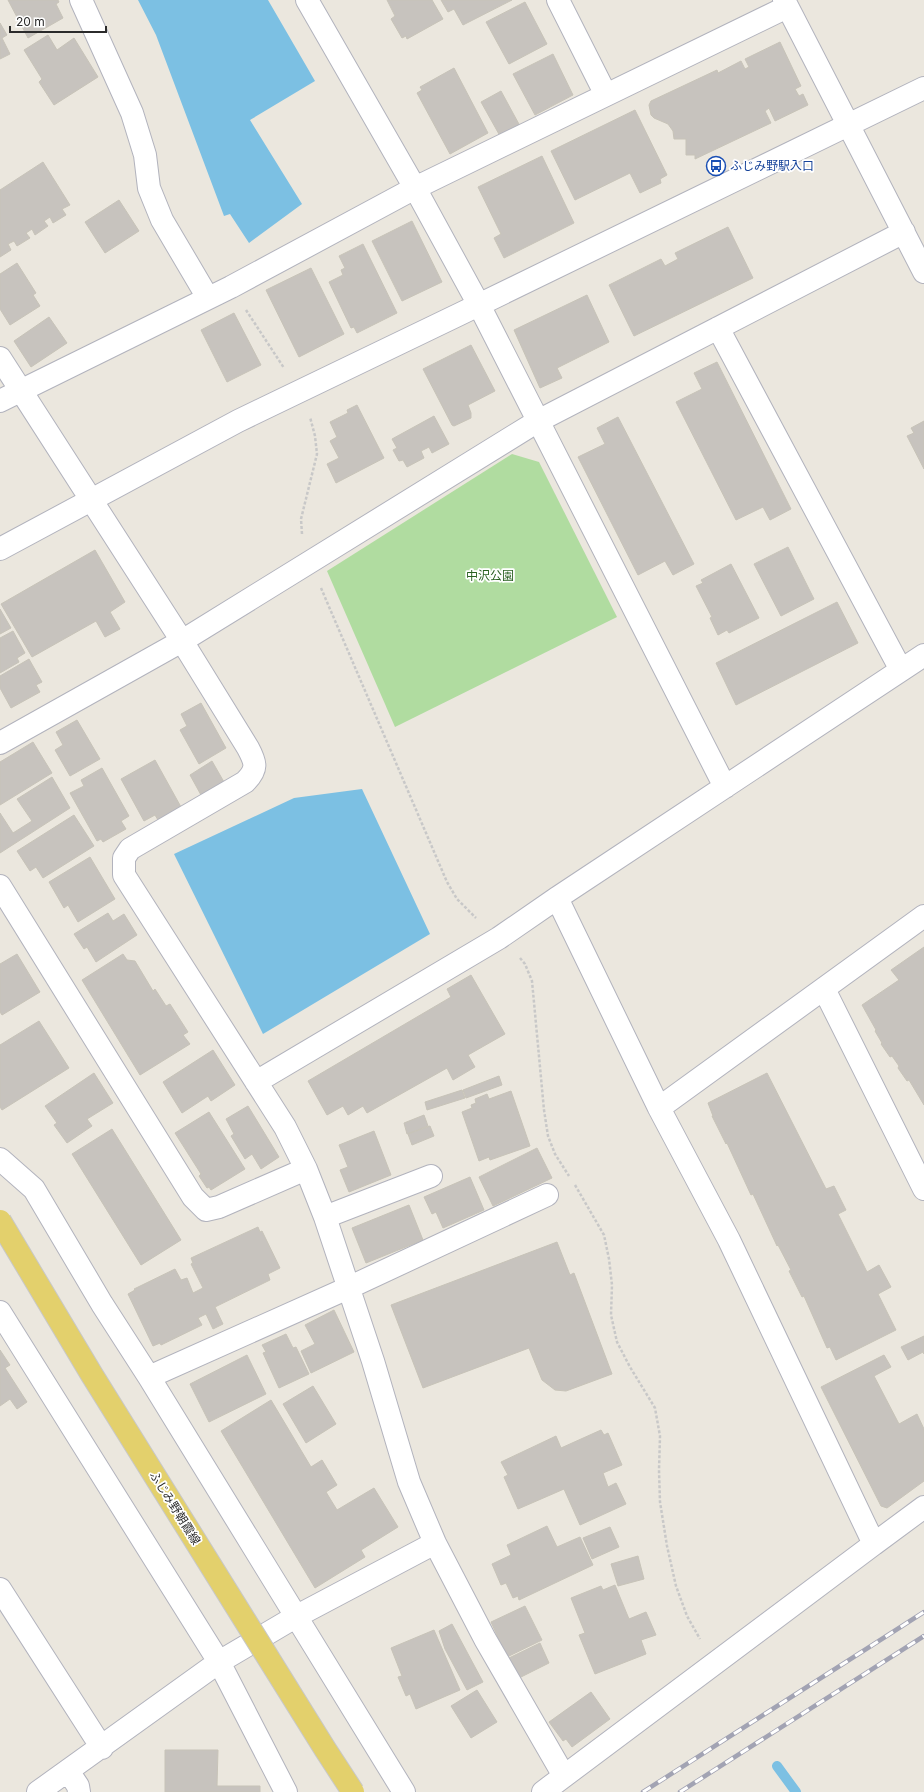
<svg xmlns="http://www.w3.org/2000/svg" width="924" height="1792" font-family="Inter,'Noto Sans JP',sans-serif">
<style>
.green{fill:#b0dca0}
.water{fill:#7cc0e3}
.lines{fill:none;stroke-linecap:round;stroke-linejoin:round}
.stream{stroke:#7cc0e3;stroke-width:10}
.building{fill:#c7c3be;stroke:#c7c3b8}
.minor-casing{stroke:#b2b3bd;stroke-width:24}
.path{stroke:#c8c8c8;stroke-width:2.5;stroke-dasharray:3 2;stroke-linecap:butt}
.minor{stroke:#fff;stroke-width:22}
.rail-casing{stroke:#a2a3b3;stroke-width:4.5}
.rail{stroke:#fff;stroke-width:3;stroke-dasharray:9;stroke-linecap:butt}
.major-bridge-casing{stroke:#c8c8c8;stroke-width:24;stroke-linecap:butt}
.major-bridge{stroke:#e3d06c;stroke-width:22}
.labels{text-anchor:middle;stroke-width:3.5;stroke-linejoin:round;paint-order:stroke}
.transit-label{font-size:12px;fill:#164399;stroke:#fff;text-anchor:start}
.park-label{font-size:12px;fill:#2a6121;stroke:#fff}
.street-label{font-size:12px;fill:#2b2b2b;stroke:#fff}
</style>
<rect width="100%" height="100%" fill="#ebe7de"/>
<path class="green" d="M512 454 539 462 617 617 395 727 327 571Z"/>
<path class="water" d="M138 0H268L315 81 250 120 302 204 249 243 230 214 224 216 156 35Z
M362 789 430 934 263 1034 174 854 294 798Z"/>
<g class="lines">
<path class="stream" d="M777 1766 796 1792"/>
</g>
<path class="building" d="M8 0H58L59 2 56 4 63 18 28 38Z
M387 0H432L443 19 407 39 406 36 402 38 391 19 395 16Z
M441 0H512L463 25 454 9 448 12Z
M525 2 547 44 509 64 486 22Z
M0 23 7 35 2 38 10 54 0 59Z
M48 35 57 50 74 38 98 77 54 105 39 82 42 79 24 50Z
M780 42 801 86 795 89 799 96 803 94 808 105 775 121 769 108 765 111 771 123 695 159V155H686V139H674L673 131 668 124 654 118 651 115 649 105 651 101 717 70 718 73 741 61 745 69 749 67 745 59Z
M553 54 573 95 535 115 513 74Z
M454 68 488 133 450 154 417 93 422 90 420 87Z
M501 91 520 126 500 136 481 102Z
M635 110 667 175 660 179 661 183 640 193 630 173 575 200 551 151Z
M542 156 574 223 504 258 494 238 501 234 478 187Z
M43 162 70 205 62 209 66 215 53 223 50 217 44 221 48 226 35 235 32 229 26 233 30 238 17 246 14 241 8 244 11 250 0 257V190Z
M119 200 139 231 105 253 85 222Z
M412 221 442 282 402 301 372 241Z
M728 227 753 278 634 336 609 285 661 259 665 266 678 259 675 253Z
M363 244 397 313 357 333 354 327 351 328 329 282 343 275 341 270 345 268 339 256Z
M17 263 36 293 33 295 40 306 10 325 0 309V274Z
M311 268 344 334 299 357 266 290Z
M587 295 609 342 557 368 562 378 540 388 514 330Z
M234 313 261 365 227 382 201 330Z
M49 317 67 343 31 367 14 341Z
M471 345 495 391 468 405 471 413V418L454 426 452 425 423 369Z
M717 362 791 509 770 520 763 507 736 520 676 402 702 389 694 373Z
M357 405 384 458 336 483 327 464 339 458 330 441 337 437 330 422 348 413 347 410Z
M434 416 449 444 432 453 429 447 421 451 424 458 407 467 403 460 399 461 393 450 397 448 392 439Z
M618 417 694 564 673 575 665 561 638 575 578 457 605 444 597 428Z
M924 421V469L907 436 914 433 911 428Z
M788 547 814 599 781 616 754 564Z
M95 550 125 602 110 612 120 629 105 637 96 621 32 657 1 604Z
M731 564 759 618 729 633 727 630 718 635 710 618 712 617 696 586 703 583 701 580Z
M837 602 858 643 736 705 716 663Z
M0 609 11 628 0 634Z
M13 631 25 653 17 658 19 662 0 673V638Z
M29 659 42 682 36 685 40 692 11 708 0 688V676Z
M201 703 226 748 199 764 180 730 187 726 181 714Z
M77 720 100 759 70 776 55 750 63 745 56 732Z
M33 742 52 773 0 805V762Z
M155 760 181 807 158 820 155 815 144 821 121 779Z
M212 761 224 782 201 795 190 775Z
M102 768 129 816 121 821 126 829 103 842 101 839 97 841 70 793 84 786 81 780Z
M52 777 70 808 0 853V813L13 833 32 821 17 799Z
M74 815 94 846 43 878 36 867 30 871 17 851Z
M90 857 115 899 78 922 68 905 64 908 49 882Z
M108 913 113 921 124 914 137 935 96 962 87 947 84 949 74 934Z
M924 947V1105L909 1080 907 1081 898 1068 899 1066 892 1056 890 1057 881 1044 882 1043 875 1031 876 1030 862 1005 899 980 891 970Z
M17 954 40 992 2 1015 0 1012V964Z
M123 954 127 960 135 961 153 991 155 989 166 1006 170 1004 188 1032 183 1035 190 1044 140 1075 82 980Z
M471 975 505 1034 468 1055 475 1067 453 1080 447 1068 367 1113 363 1106 348 1115 343 1106 327 1115 308 1081 451 997 447 989Z
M39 1021 69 1068 2 1110 0 1107V1045Z
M213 1050 235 1085 211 1101 208 1096 182 1113 163 1082Z
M94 1073 113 1103 87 1119 92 1126 67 1143 54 1125 57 1123 45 1106Z
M767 1073 826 1189 834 1186 846 1210 838 1214 867 1272 879 1265 891 1287 878 1294 896 1330 836 1360 830 1347 827 1348 804 1296 802 1297 789 1271 791 1270 778 1245 777 1246 753 1194 751 1195 727 1143 726 1144 712 1116H713L708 1103Z
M499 1076 502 1085 466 1098 463 1090Z
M462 1090 465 1098 427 1110 425 1102Z
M511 1091 530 1146 490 1160 489 1157 479 1161 462 1112 472 1108 471 1105 476 1103 475 1099 487 1094 489 1099Z
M248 1106 279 1157 261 1169 252 1154 245 1159 231 1136 234 1134 226 1119Z
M209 1112 245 1169 211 1190 209 1187 207 1188 199 1176 201 1174 175 1133Z
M424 1115 428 1126 407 1134 404 1123Z
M430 1126 434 1136 412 1145 408 1134Z
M112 1129 181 1240 141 1265 72 1154Z
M374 1131 391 1175 349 1192 340 1170 348 1167 339 1145Z
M537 1148 552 1178 493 1206 479 1177Z
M470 1177 484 1210 443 1228 436 1212 432 1214 424 1197Z
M409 1205 423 1240 366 1263 352 1228Z
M258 1227 260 1232 262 1231 280 1268 268 1274 270 1280 215 1307 223 1324 213 1329 206 1314 198 1318 202 1325 161 1345 160 1343 153 1346 128 1294 135 1290 134 1289 175 1269 181 1280 187 1278 193 1293 203 1288 191 1264 193 1263 191 1258Z
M557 1242 570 1275 574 1273 612 1374 566 1391 555 1390 542 1380 529 1348 423 1388 391 1305Z
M334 1310 354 1352 311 1373 301 1351 315 1344 305 1325Z
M286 1334 293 1348 296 1347 309 1374 279 1388 263 1353 266 1352 262 1345Z
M924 1336V1354L923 1352 908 1360 901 1347Z
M0 1350 10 1365 5 1368 27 1402 17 1409 10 1399 0 1406Z
M247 1355 266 1394 209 1422 190 1384Z
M884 1355 891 1367 874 1376 899 1424 917 1414 924 1429V1481L887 1508 881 1506 821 1387Z
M313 1386 336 1424 306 1443 283 1404Z
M271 1400 311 1467 322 1460 337 1485 326 1492 337 1510 374 1488 398 1527 361 1550 365 1557 315 1588 221 1431Z
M601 1430 604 1435 608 1433 622 1465 603 1473 608 1487 616 1483 626 1504 580 1525 564 1489 518 1509 504 1477 508 1475 501 1462 556 1436 561 1448Z
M547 1526 557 1547 580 1537 593 1565 519 1600 518 1596 513 1598 506 1583 501 1585 492 1564 511 1555 507 1545Z
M610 1527 619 1547 592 1559 583 1538Z
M638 1556 644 1579 618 1586 611 1564Z
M615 1585 629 1619 646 1612 656 1635 641 1640 646 1654 595 1674 579 1635 585 1633 571 1598 601 1586 603 1590Z
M525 1606 542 1640 507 1657 491 1622Z
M452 1624 483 1682 467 1690 445 1649 439 1631Z
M434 1630 460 1690 416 1709 410 1694 406 1696 398 1677 402 1676 391 1648Z
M540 1643 549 1663 519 1678 509 1658Z
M477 1690 497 1722 471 1738 451 1706Z
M591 1692 610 1719 572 1747 566 1739 563 1741 549 1722Z
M165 1750H218L217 1786H260V1792H165Z"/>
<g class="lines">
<defs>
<path id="minor" d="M81 0 132 113 145 155 149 188 162 220 208 298
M307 0 415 188 479 305 725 787
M558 0 606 95
M784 0 924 272
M718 328 901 670
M0 358 182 641 248 748C256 763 258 769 245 782L130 849 124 858V875L285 1127 306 1169 325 1217 373 1361 409 1482 435 1543 485 1639 564 1776
M0 401 231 287 415 188 787 7
M0 549 238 421 460 314 924 88
M0 743 182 641 538 421 904 232
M0 886 193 1197 206 1210 219 1207 306 1169
M824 989 924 1189
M256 1082 499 938 557 898 924 655
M659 1108 924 916
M0 1159 34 1189 102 1304 149 1377 404 1792
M325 1217 431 1176
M0 1312 219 1662 286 1792
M149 1377 348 1288 547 1195
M874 1544 924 1507
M0 1589 102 1748
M68 1771 78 1786 79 1792
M38 1792 219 1662 297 1616 435 1543
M543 1792 874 1544 729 1240 659 1108 557 898"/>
</defs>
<use href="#minor" class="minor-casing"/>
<path class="path" d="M246 310 284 368
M302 534 301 519 317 454 315 436 310 417
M321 588 447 882 457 899 476 918
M520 958 525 964 532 981 544 1110 548 1136 555 1154 569 1176
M575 1185 604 1235 609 1259 612 1285 611 1315 617 1342 630 1367 655 1408 660 1436 659 1470 660 1502 667 1546 676 1586 687 1616 700 1639"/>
<use href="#minor" class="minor"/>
<defs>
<path id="rail" d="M643 1792 924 1612
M680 1792 924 1636"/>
</defs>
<use href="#rail" class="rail-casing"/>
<use href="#rail" class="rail"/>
<defs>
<path id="major-bridge" d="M0 1221 92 1375 325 1749 353 1792"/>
</defs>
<use href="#major-bridge" class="major-bridge-casing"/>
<use href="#major-bridge" class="major-bridge"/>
</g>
<defs>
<symbol id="bus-ring" viewBox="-11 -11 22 22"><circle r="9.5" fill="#fff" stroke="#1a4fb4" stroke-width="1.5"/><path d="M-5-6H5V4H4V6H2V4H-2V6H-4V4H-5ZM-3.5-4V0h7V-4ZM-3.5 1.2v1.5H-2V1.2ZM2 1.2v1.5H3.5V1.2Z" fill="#1a4fb4"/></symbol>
</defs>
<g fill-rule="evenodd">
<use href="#bus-ring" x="705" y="155" width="22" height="22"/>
</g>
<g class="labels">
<g class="transit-label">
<text x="730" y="170">ふじみ野駅入口</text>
</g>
<g class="park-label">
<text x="490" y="580">中沢公園</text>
</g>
<g class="street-label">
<text transform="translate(175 1508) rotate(58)" y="4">ふじみ野朝霞線</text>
</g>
</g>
<path d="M10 26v6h96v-6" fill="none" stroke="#2b2b2b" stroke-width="2"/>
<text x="16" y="26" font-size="12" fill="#2b2b2b" stroke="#ffffff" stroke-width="3" paint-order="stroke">20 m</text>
</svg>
